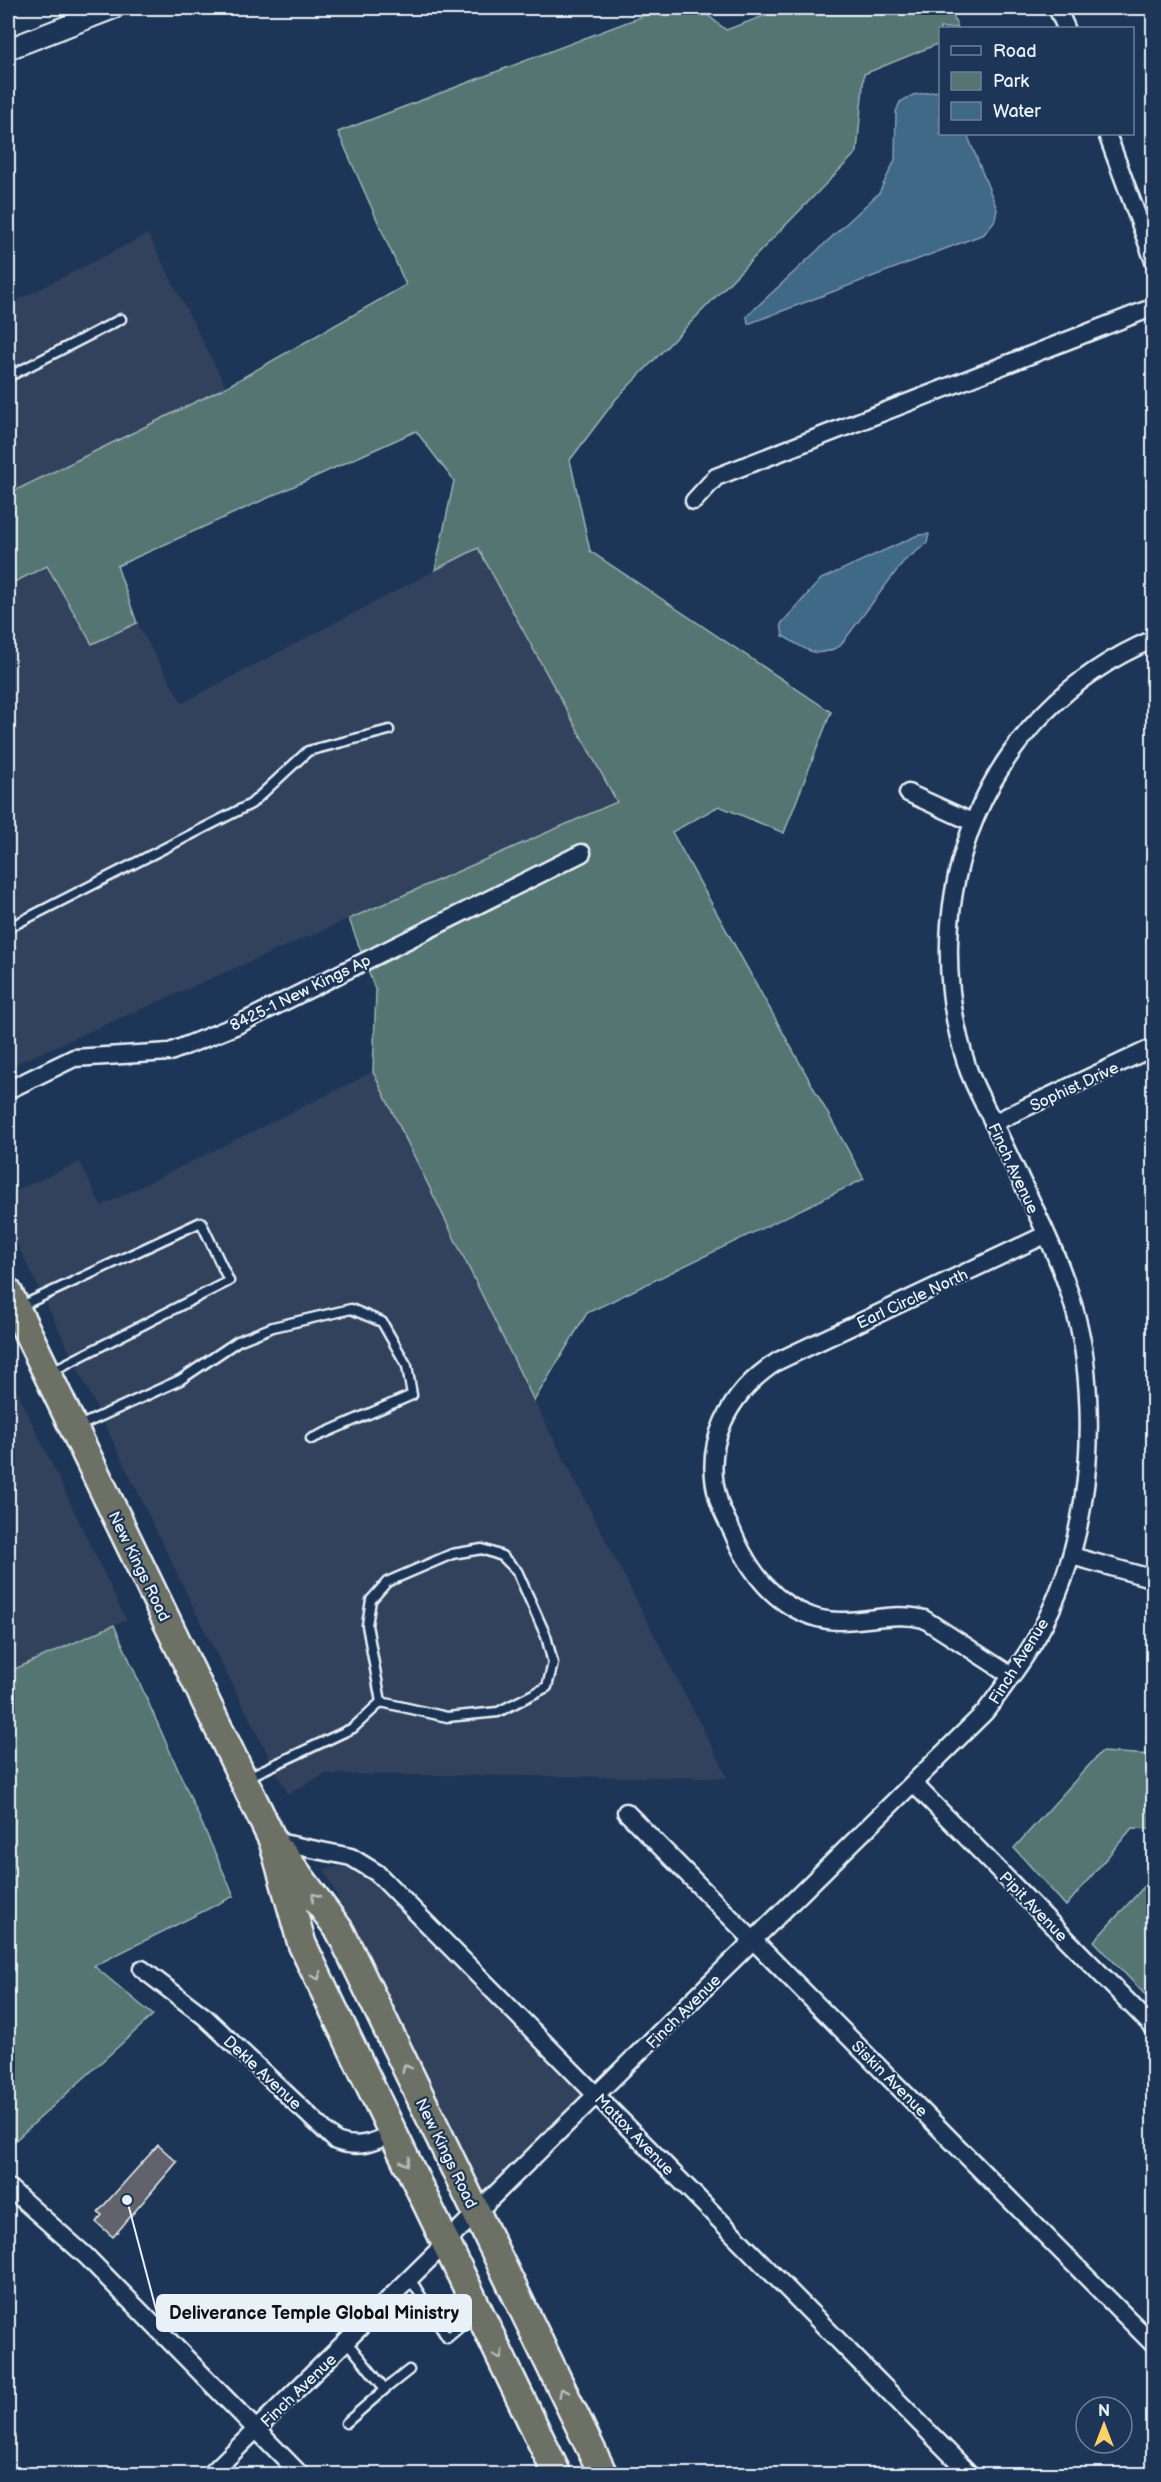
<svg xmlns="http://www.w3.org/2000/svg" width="1161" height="2482" font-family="'Balsamiq Sans',sans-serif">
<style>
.built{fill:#32425d}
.green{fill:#557473;stroke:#9eb2b6;stroke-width:1.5}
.water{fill:#406987;stroke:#839fb4;stroke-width:1.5}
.building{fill:#62626c;stroke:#e8f1f8;stroke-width:1.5}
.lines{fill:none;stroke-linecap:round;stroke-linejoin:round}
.service-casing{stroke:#e8f1f8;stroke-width:13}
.minor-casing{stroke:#e8f1f8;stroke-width:21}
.tertiary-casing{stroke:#e8f1f8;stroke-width:24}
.trunk-casing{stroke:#e8f1f8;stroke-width:32}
.service{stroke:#1d3557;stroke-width:8}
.minor{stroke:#1d3557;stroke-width:16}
.tertiary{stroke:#1d3557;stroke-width:20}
.trunk{stroke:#6c7065;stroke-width:27}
.oneway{stroke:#b6bdbd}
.labels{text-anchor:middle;stroke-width:4.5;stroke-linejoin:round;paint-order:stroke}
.street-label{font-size:16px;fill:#e8f1f8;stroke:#1d3557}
.leader{fill:none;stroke:#e8f1f8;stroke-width:2}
.callout-dot{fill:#e8f1f8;stroke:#1d3557;stroke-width:2}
.callout{fill:#e8f1f8;stroke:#e8f1f8;stroke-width:2}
.callout-label{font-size:18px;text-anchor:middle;font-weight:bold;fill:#111}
</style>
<rect width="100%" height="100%" fill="#1d3557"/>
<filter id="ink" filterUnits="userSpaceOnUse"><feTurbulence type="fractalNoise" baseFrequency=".0167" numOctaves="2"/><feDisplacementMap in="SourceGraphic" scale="12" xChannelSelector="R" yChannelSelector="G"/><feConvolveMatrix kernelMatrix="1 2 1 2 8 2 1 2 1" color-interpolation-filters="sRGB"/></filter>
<g filter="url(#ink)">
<path class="built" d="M148 234 226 387 8 494V290L14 302Z
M478 548 617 802 8 1067V585L47 566 92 644 137 623 182 703Z
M373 1072 534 1401 728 1778 325 1774 288 1794 204 1629 8 1225V1194L80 1162 101 1206Z
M8 1372 126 1620 8 1672Z
M349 1865 378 1884 587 2096 482 2195 324 1869Z"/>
<path class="green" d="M664 8H699L726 30 785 8H950L958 28H940V43L864 74 857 152 616 399 570 460 590 551 831 712 784 833 719 806 672 832 864 1179 587 1313 534 1401 373 1072 376 992 349 919 617 802 478 548 435 570 454 481 416 431 117 566 137 623 92 644 47 566 8 585V494L226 387 406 285 338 132Z
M114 1625 234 1896 94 1966 153 2015 8 2147V1672Z
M1101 1752 1153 1755V1829L1132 1828 1066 1906 1014 1848Z
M1153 1877V2003L1094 1941Z"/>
<path class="water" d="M938 91 940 92V134H967L997 209 995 220 984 234 748 324 747 316 879 193 895 160 896 112 900 102 913 95Z
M929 534 927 543 903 562 840 646C812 660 807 649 783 636L781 624 821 579 918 535Z"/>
<path class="building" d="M158 2145 177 2162 113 2237 96 2222 102 2215 98 2212Z"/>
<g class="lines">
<defs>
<path id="service" d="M8 377 121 319
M8 928 251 804 308 751 389 730
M19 1307 201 1222 229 1281 50 1372
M77 1427 180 1380 238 1341 273 1327 351 1309 382 1322 407 1366 412 1395 311 1439
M246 1778 353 1728 381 1702 367 1625 371 1600 387 1582 452 1554 482 1549 502 1556 517 1571 546 1636 553 1663 547 1687 498 1712 447 1717 381 1702
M411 2280 447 2338 475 2314
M385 2389 409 2370
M346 2423 385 2389 347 2342"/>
<path id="minor" d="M1057 8 1066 28
M1107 134 1154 261
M694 501 716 477 1154 307
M908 793 972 822
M8 1090 74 1058 170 1052 235 1026 582 853
M993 1123 1154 1047
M1072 1556 1154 1579
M1012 1676 924 1619C887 1609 849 1630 811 1616 774 1603 752 1574 736 1540 731 1527 723 1515 719 1502 701 1444 729 1392 778 1361L1045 1235
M914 1784 1154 2028
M626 1812 1154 2345
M273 1841 351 1857 377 1873 970 2474
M142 1969 205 2017 336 2141C358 2149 372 2143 392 2134
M8 2187 86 2256 300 2474
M211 2474 985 1712C1003 1688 1022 1663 1037 1637 1084 1554 1096 1455 1085 1361 1075 1277 1029 1200 994 1124 985 1106 975 1088 968 1069 911 898 984 710 1154 639"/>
<path id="tertiary" d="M8 49 114 8"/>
<path id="trunk" d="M8 1292 273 1841 302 1944 557 2474
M282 1853 340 1931 603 2474"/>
</defs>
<use href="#service" class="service-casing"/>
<use href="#minor" class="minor-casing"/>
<use href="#tertiary" class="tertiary-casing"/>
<use href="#trunk" class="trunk-casing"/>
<use href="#service" class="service"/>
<use href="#minor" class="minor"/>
<use href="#tertiary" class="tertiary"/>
<use href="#trunk" class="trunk"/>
</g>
<defs><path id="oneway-chevron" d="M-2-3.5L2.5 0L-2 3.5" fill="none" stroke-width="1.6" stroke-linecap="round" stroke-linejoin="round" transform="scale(1.5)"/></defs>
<g class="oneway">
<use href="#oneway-chevron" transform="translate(315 1897) rotate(-127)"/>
<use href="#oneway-chevron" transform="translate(317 1976) rotate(64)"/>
<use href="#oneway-chevron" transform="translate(406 2068) rotate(-116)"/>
<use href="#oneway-chevron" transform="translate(406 2162) rotate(64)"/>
<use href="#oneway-chevron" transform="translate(499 2355) rotate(64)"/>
<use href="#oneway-chevron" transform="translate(563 2392) rotate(-116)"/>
</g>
</g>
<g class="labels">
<g class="street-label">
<text transform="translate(300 992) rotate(-26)" y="6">8425-1 New Kings Ap</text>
<text transform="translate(1074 1086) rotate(-25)" y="6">Sophist Drive</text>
<text transform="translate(1014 1168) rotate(65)" y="6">Finch Avenue</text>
<text transform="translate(912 1298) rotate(-25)" y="6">Earl Circle North</text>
<text transform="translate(140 1566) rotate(64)" y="6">New Kings Road</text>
<text transform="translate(1018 1661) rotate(-58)" y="6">Finch Avenue</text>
<text transform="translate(1034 1906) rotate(46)" y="6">Pipit Avenue</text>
<text transform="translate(683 2011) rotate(-45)" y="6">Finch Avenue</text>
<text transform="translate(263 2072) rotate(43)" y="6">Dekle Avenue</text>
<text transform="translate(890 2078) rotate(45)" y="6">Siskin Avenue</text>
<text transform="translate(635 2134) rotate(46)" y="6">Mattox Avenue</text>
<text transform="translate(447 2153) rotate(64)" y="6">New Kings Road</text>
<text transform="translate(298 2390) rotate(-44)" y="6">Finch Avenue</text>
</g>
</g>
<path class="leader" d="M127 2200L157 2313"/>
<circle class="callout-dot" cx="127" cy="2200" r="6"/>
<rect class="callout" x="157" y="2295" width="314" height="36" rx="6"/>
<g class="callout-label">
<text x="314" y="2319">Deliverance Temple Global Ministry</text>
</g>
<rect width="1161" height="2482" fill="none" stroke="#1d3557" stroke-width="30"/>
<rect x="15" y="15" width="1131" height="2452" fill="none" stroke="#e8f1f8" stroke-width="2" filter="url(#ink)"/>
<rect x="939" y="27" width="195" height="108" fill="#1d3557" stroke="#6e8097" stroke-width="1.5"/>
<rect x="951" y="46" width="30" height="9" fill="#1d3557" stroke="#6e8097" stroke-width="1.5"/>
<text x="993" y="57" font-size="18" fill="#e8f1f8">Road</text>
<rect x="951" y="72" width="30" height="18" fill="#557473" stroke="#6e8097" stroke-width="1.5"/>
<text x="993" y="87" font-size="18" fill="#e8f1f8">Park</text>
<rect x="951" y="102" width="30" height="18" fill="#406987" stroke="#6e8097" stroke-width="1.5"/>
<text x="993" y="117" font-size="18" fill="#e8f1f8">Water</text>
<g transform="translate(1104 2425)"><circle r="28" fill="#1d3557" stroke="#6e8097" stroke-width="1.5"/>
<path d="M0-4.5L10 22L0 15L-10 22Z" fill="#ffd166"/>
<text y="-9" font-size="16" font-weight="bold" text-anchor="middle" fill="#e8f1f8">N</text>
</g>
</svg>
